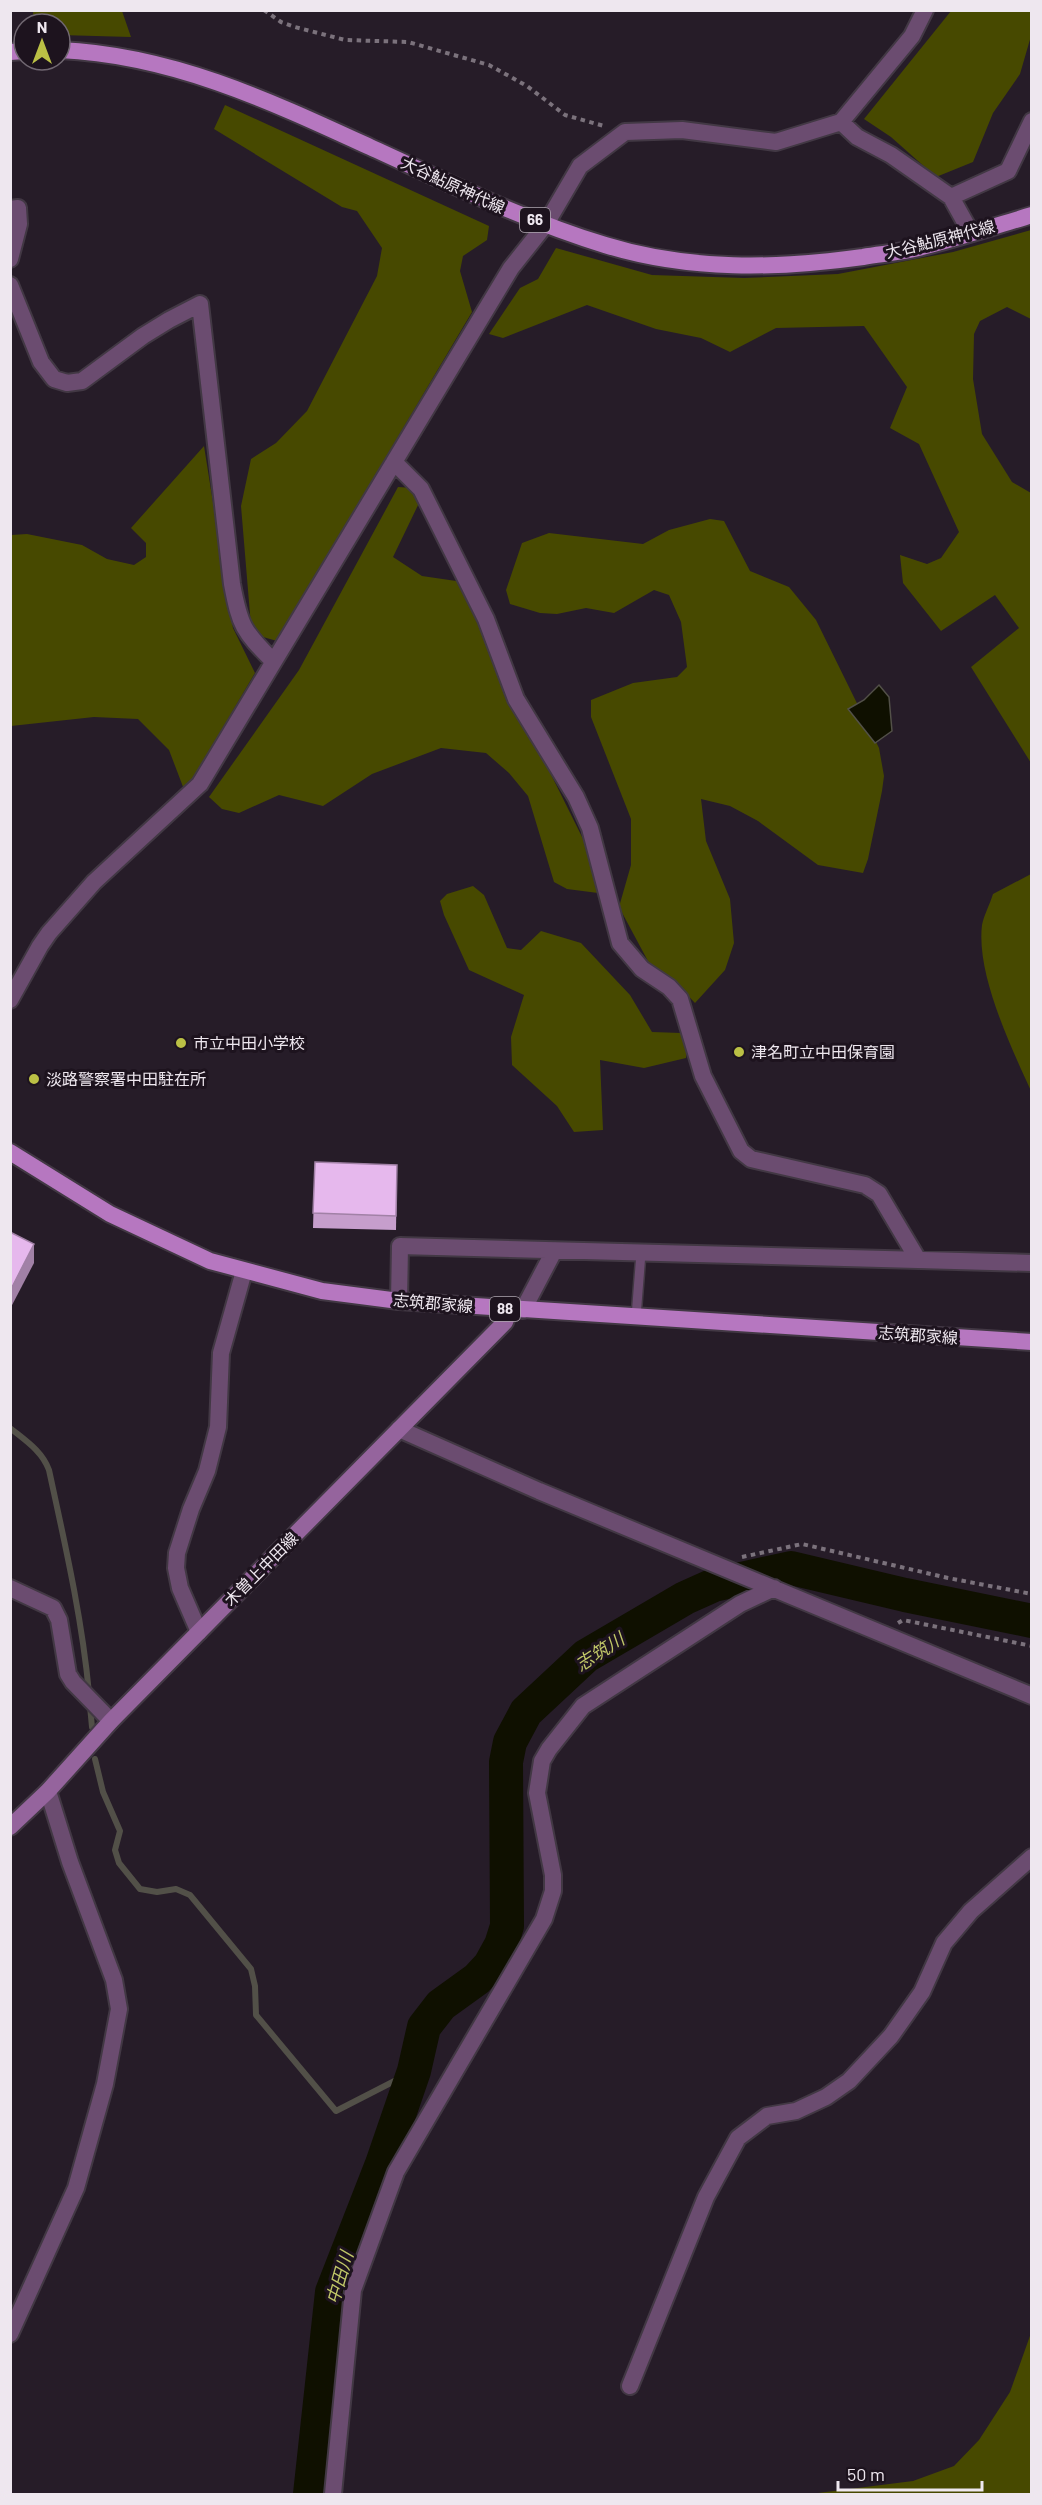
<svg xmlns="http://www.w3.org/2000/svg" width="1042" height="2505" font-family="Barlow,'Noto Sans JP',sans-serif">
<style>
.green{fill:#474900}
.water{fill:#0f1000;stroke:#525048;stroke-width:1.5}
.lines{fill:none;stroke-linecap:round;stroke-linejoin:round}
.stream{stroke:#525048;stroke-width:6}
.river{stroke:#0f1000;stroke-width:34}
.service-casing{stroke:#423844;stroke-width:12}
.minor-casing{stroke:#423844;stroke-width:20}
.secondary-casing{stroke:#423844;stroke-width:20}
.primary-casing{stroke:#423844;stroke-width:20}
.path{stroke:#7b727c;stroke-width:4;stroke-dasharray:4.5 4.5;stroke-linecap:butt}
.service{stroke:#6b4c70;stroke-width:9}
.minor{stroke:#6b4c70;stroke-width:16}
.secondary{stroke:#95649d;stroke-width:16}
.primary{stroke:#b677c0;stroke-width:16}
.wall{fill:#c69ecc}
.shaded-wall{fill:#a181a6}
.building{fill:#e6b8ed;stroke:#a181a6;stroke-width:1.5}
.poi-dot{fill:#bbc045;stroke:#1d131e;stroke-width:2}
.labels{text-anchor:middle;stroke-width:6;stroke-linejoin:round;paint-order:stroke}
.shield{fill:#1d131e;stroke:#afa7b0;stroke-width:1.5}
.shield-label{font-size:15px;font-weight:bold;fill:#eee7ef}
.street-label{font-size:16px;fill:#eee7ef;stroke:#1d131e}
.poi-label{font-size:16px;fill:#eee7ef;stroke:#1d131e;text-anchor:start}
.water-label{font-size:18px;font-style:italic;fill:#c1c768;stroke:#1d131e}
</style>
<rect width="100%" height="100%" fill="#261c28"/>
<path class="green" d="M33 11H122L131 37 60 35V24H34Z
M951 11H1031V36L1020 74 993 113 973 162 936 177 891 137 864 119Z
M225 105 489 226 487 240 463 256 460 271 472 312 277 641 263 637 251 626 241 506 251 459 276 443 307 411 377 276 382 248 357 211 342 207 214 129Z
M1031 230V319L1007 307 980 321 974 334 973 379 982 434 1012 482 1031 493V763L971 667 1019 628 995 595 941 631 903 583 900 555 927 564 941 558 959 532 919 444 890 428 907 387 864 326 776 328 730 352 701 338 656 329 587 305 503 338 489 334 520 288 538 279 556 248 652 275 744 278 838 274 953 252Z
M204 446 233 628 255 673 185 792 169 750 138 719 94 717 11 726V535L27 534 82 545 107 559 134 565 146 557V543L131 528Z
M398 487 414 488 420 501 393 557 422 576 463 582 524 720 590 853 598 893 567 889 554 882 528 796 509 773 486 753 441 748 372 774 323 806 279 795 239 813 222 809 209 797 299 670Z
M710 519 724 521 750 571 789 587 816 620 879 748 884 776 882 791 868 859 863 873 818 865 758 821 730 806 701 799 706 841 730 899 734 943 725 970 695 1003 674 981 649 963 619 907 631 865V819L591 717V700L633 683 677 677 687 667 681 622 669 595 654 590 614 613 586 608 557 614 540 613 510 604 506 590 522 543 549 533 643 544 669 530Z
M1031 874V1091C1011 1047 976 974 982 925 984 915 990 904 993 894Z
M473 886 484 895 507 948 521 950 541 931 581 943 630 995 652 1032 681 1033 688 1044 686 1058 644 1068 600 1060 603 1130 574 1132 557 1106 512 1065 511 1037 524 995 469 970 444 915 440 901 447 894Z
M1031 2333V2494H810L913 2481 954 2466 979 2440 1010 2392Z"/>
<path class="water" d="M879 685 889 697 892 731 875 743 848 709 864 700Z"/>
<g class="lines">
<path class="stream" d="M10 1428C26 1441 42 1451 49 1470 65 1544 82 1618 89 1693
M90 1706 92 1727
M95 1759 103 1792 120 1831 115 1850 119 1863 140 1889 157 1892 176 1889 190 1895 251 1969 255 1986 256 2015 336 2111 414 2071"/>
<path class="river" d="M310 2494 332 2292 382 2164 414 2071 424 2027 441 2005 477 1979 490 1965 501 1945 507 1926 506 1762 510 1742 526 1712 586 1656 685 1598 714 1585 791 1568 905 1595 1032 1621"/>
<defs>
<path id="service" d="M636 1317 641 1253"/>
<path id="minor" d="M841 122 857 137 891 155 951 197 971 233
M951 197 1008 171 1032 121
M10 209 18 208 19 224 10 259
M10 285 41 362 54 379 67 383 82 381 143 336 169 320 200 304 232 584C240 626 243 631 273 661
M394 462 421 489 486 619 516 699 576 797 590 828 620 943 642 969 669 987 680 999 703 1076 741 1151 751 1159 865 1185 879 1194 917 1258
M10 1000 40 946 49 933 94 882 200 784 511 268 546 224 580 166 625 132 682 130 776 142 841 122 912 36 925 10
M399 1301 400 1246 1032 1263
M523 1310 554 1251
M399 1429 539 1491 1032 1696
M10 1588 53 1608 59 1620 68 1674 73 1682 111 1721
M199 1632 180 1588 176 1568 177 1553 191 1509 207 1471 218 1427 221 1353 244 1271
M10 2334 76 2188 105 2084 119 2009 114 1980 70 1862 48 1791
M630 2386 706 2197 738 2138 767 2116 796 2111 826 2097 849 2081 891 2036 922 1992 944 1943 971 1911 1032 1857
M333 2494 353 2290 396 2172 544 1919 553 1891V1875L537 1793 542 1761 549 1749 583 1706 740 1604 774 1588"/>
<path id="secondary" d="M10 1827 48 1791 111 1721 505 1322 510 1309"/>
<path id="primary" d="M60 50C172 55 270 101 370 147 447 182 523 220 605 245 689 271 777 269 863 257 880 254 897 253 914 249 953 240 992 227 1032 215
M10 52 24 51
M10 1152 110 1214 210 1261 322 1291 399 1301 1032 1342"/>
</defs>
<use href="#service" class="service-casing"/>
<use href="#minor" class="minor-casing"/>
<use href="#secondary" class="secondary-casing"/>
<use href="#primary" class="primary-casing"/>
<path class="path" d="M264 10 281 22 295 27 345 40 408 42 489 65 527 86 565 115 604 126
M742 1557 802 1544 948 1578 1032 1594
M898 1623 903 1620 1032 1646"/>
<use href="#service" class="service"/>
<use href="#minor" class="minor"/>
<use href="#secondary" class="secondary"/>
<use href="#primary" class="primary"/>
</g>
<path class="wall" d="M315 1162 397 1165 396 1230 313 1228Z"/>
<path class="shaded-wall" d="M34 1244V1263L10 1309V1291Z"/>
<path class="building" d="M315 1162 397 1165 396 1216 313 1213Z
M10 1232 34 1244 10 1291Z"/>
<g class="poi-dot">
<circle cx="181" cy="1043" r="6"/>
<circle cx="739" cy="1052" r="6"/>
<circle cx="34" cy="1079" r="6"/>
</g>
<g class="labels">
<g class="shield">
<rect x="520" y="208" width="30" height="24" rx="4.5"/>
<rect x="490" y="1297" width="30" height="24" rx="4.5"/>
</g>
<g class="shield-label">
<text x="535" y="225">66</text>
<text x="505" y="1314">88</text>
</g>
<g class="street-label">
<text transform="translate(453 185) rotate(25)" y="6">大谷鮎原神代線</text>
<text transform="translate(940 239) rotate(-14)" y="6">大谷鮎原神代線</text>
<text transform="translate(433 1303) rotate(5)" y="6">志筑郡家線</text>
<text transform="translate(918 1335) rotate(4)" y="6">志筑郡家線</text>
<text transform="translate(261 1569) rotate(-45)" y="6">木曽上中田線</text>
</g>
<g class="poi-label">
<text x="193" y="1049">市立中田小学校</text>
<text x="751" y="1058">津名町立中田保育園</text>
<text x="46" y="1085">淡路警察署中田駐在所</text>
</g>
<g class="water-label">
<text transform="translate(600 1652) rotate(-33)" y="6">志筑川</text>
<text transform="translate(340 2278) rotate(-74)" y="6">中田川</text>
</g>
</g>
<rect width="1042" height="2505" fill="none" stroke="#eee7ef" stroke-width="24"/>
<g transform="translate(42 42)"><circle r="28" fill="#1d131e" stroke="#716872" stroke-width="1.5"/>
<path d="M0-4.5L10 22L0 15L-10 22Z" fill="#bbc045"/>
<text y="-9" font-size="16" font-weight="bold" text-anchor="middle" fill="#eee7ef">N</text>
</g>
<path d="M838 2481v9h144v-9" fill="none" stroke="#eee7ef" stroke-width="3"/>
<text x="847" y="2481" font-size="18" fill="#eee7ef" stroke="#1d131e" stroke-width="4.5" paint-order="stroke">50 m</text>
</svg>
